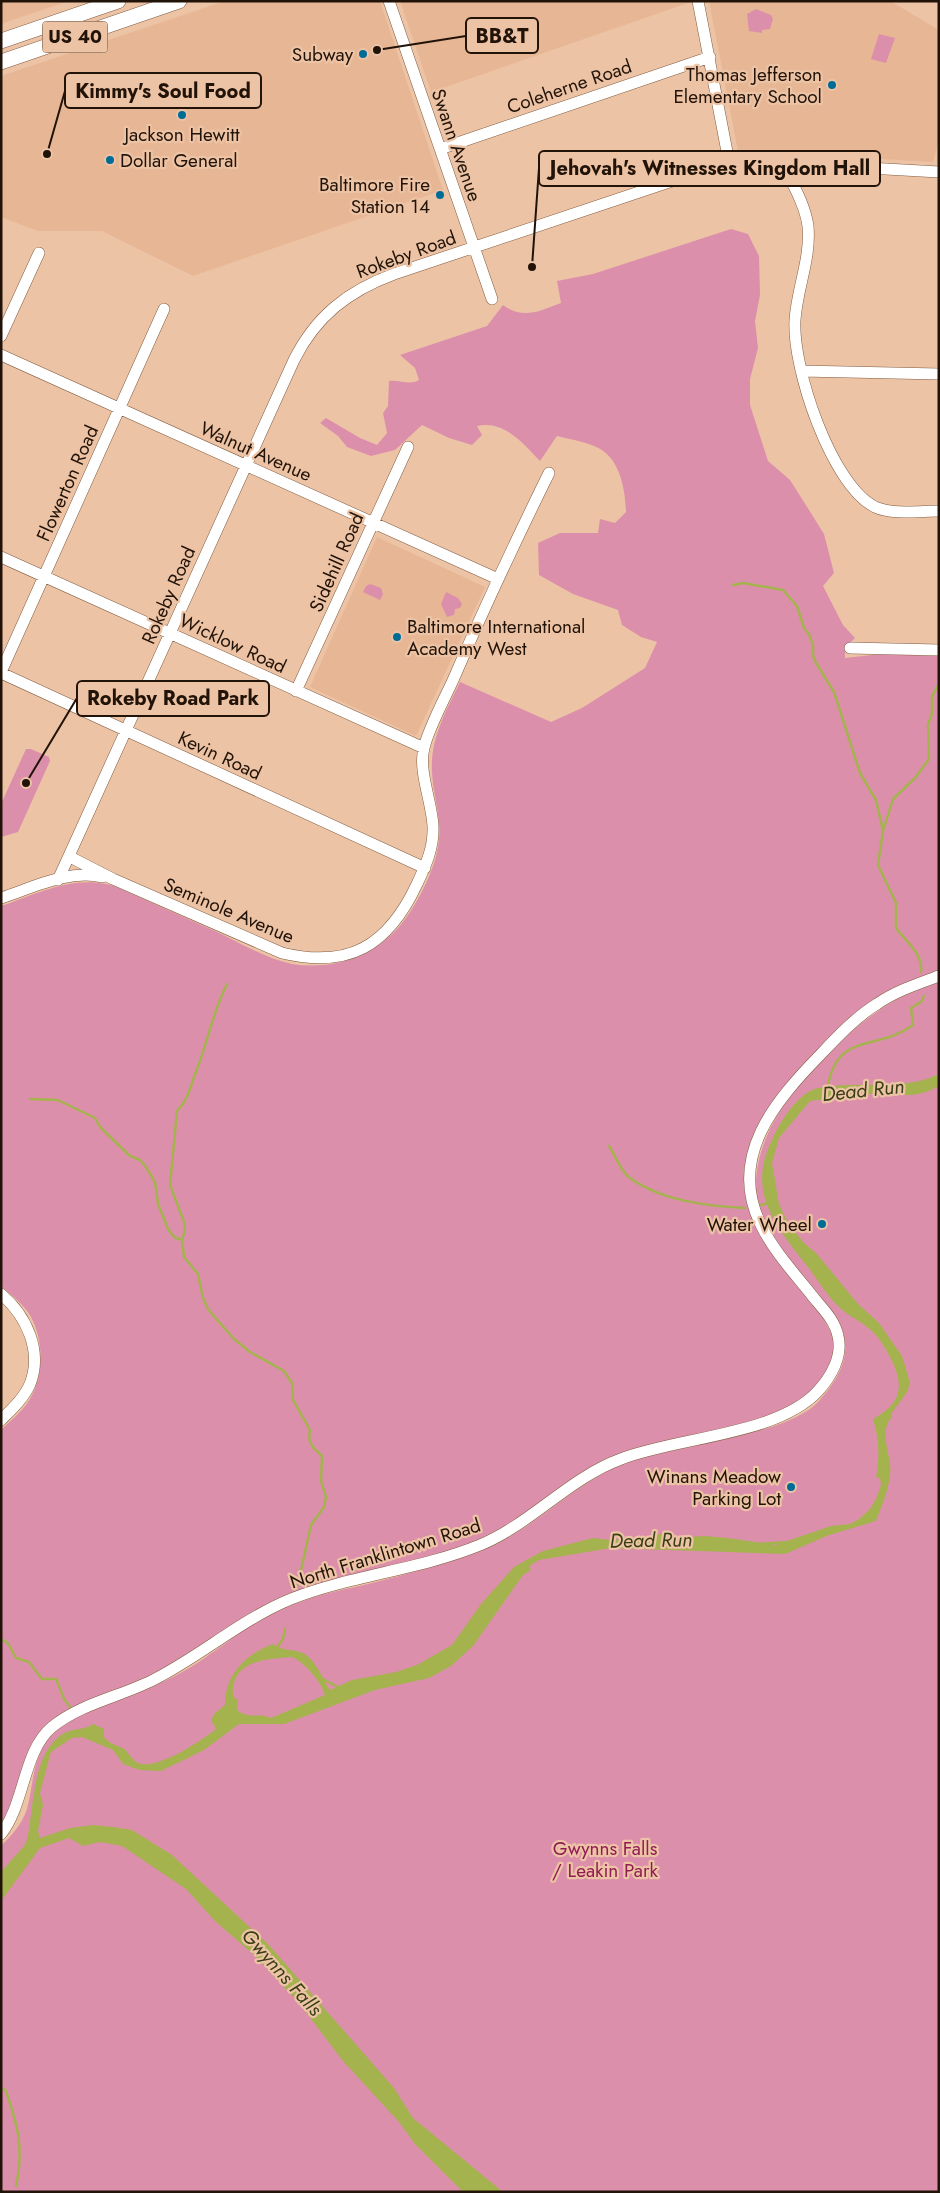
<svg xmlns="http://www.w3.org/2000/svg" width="940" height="2193" font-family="Jost,sans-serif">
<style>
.built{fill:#e7b694}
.green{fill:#dc8fab}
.water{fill:#a4b34d;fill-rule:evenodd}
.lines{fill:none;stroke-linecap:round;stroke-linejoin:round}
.stream{stroke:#a4b34d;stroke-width:2.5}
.minor-casing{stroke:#815c41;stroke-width:12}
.major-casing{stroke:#815c41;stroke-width:16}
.minor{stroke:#fff;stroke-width:11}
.major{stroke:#fff;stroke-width:15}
.poi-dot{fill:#016b98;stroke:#edc3a5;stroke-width:2}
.labels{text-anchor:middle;stroke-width:4.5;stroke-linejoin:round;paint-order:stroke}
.shield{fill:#edc3a5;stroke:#5f4837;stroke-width:1}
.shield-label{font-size:18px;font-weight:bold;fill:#221308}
.poi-label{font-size:19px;fill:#221308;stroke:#edc3a5;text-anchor:end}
.street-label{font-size:19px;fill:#221308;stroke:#edc3a5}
.park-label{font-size:19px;fill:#911c55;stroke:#edc3a5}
.water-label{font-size:20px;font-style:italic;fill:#393f15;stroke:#edc3a5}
.leader{fill:none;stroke:#221308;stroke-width:2}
.callout-dot{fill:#221308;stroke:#edc3a5;stroke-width:2}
.callout{fill:#edc3a5;stroke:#221308;stroke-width:2}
.callout-label{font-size:20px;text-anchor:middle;font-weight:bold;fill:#221308}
</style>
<rect width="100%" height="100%" fill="#edc3a5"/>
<path class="built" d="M1 1H68L1 24Z
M225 1H380L443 190 193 276 102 231H38L1 217V76Z
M400 1H691V2L431 92Z
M709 1H890L939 30V140L933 162 738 151Z
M377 537 485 587 416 736 310 687Z"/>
<path class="green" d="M756 9 771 15 773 19 770 29 762 30V33L749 31 747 14Z
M879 34 895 38 886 63 871 59Z
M731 229 748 234 759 256 760 295 755 321 758 348 750 379V405L768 461 790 480 809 510 824 534 834 573 823 586 843 625 855 638 845 648V658L881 654 939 656V972L862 1009 753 1140 749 1208 821 1314 834 1338V1354L826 1374 801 1402 755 1421 621 1455 486 1539 449 1553 301 1593 167 1670 49 1725 6 1817 1 1822V1430C9 1422 19 1414 26 1405 44 1381 45 1343 31 1317 24 1305 12 1295 1 1286V906C39 893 75 874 114 886 148 901 181 916 215 931 239 942 266 959 292 964 331 970 371 958 398 928 415 909 434 872 438 847 443 822 433 796 432 772 430 739 446 711 460 682L551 722 582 708 645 668 657 642 641 637 622 625 618 610 573 594 539 575 538 543 560 533H598L600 519 615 523 626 512C625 488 620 456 594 446 582 441 569 439 557 436L540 461C523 443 504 420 477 426L482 435 472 445 449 438 422 425 395 450 371 456 347 447 338 436 320 423 326 418 360 438 377 445 387 433 383 413 388 406 389 381C400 379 409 386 419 380L415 368 400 355 487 326 503 305C523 320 540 311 561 303L557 281 593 274Z
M370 584 381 588 383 594 380 600 363 592 366 586Z
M446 592 458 598 462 604 460 608 455 609 454 615 447 617 441 604Z
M26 749H31L49 757 50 761 18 832 1 837V804Z
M939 982V2192H1V1846C12 1835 22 1824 27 1809 34 1784 32 1752 55 1732 83 1708 125 1700 158 1684 176 1676 194 1666 210 1654 227 1643 243 1629 260 1620 275 1611 293 1604 309 1599 328 1592 348 1589 368 1584 407 1574 446 1564 484 1549 536 1529 574 1482 626 1463 674 1445 788 1436 819 1401 836 1382 851 1359 843 1333 839 1318 828 1307 818 1295 800 1273 777 1249 764 1222 727 1140 827 1043 890 1003 905 994 922 988 939 982Z"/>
<path class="water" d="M939 1074V1086C923 1095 905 1098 888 1092L810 1101 779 1138 772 1163 779 1204 788 1223 804 1243 817 1254 858 1304 879 1323 902 1356 910 1383 907 1392 891 1414 892 1417C877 1433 893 1456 890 1475 888 1492 882 1505 876 1521L829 1535 785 1554 611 1548 539 1560 529 1566 531 1570 523 1575 473 1646 451 1666 429 1678 375 1690 284 1724H239L204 1750 161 1771 140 1770 123 1764 113 1750 82 1737 72 1738 51 1752 40 1793 43 1805 38 1831 40 1838 70 1828 93 1825 113 1827 132 1830 172 1855 268 1944 394 2088 413 2118 503 2192H463L415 2144 399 2122 343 2061 298 2002 254 1955 215 1921 186 1889 122 1846 100 1842 83 1846 69 1838 40 1848 1 1901V1872L24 1846 27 1840C34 1808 32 1755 61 1735 76 1726 81 1732 93 1724L104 1729V1737C109 1744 117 1745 124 1749 129 1753 132 1760 138 1763 156 1771 201 1741 216 1729L211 1720 215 1713 225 1705C225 1674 246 1654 273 1644 283 1651 290 1649 300 1652 315 1657 322 1678 330 1690L352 1680 396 1672 417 1665 452 1645 481 1604 514 1567 543 1551 593 1538 610 1540 649 1537 664 1533 675 1538 704 1536 728 1538 775 1545 831 1526 850 1524 859 1519 870 1509 876 1499 881 1485 880 1478 876 1477C880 1457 879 1439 873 1419 902 1403 905 1386 890 1357 885 1348 880 1339 873 1332 862 1321 847 1316 837 1305 825 1293 817 1278 807 1266 776 1226 746 1192 772 1140 780 1122 794 1099 812 1090 819 1087 827 1087 834 1086 869 1082 907 1090 939 1074ZM292 1657C304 1662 321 1681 325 1695L271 1718C259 1712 250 1720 237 1710L238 1700 233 1696C230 1660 267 1659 292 1657Z"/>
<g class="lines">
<path class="stream" d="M733 585 743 583 783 590 797 606 804 628 809 634 813 645V656L816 663 834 692 860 773 876 800 883 831 878 865 896 903V928C906 942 923 953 921 972
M883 831 893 799 915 778 929 759 928 725 932 713V696L939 684
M227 984C213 1011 208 1041 197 1069 191 1084 189 1099 177 1111L170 1185 184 1222 185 1230 182 1240 184 1257 198 1274 203 1298 208 1309 219 1322 234 1339 250 1352 284 1371 292 1383 293 1400 310 1430C307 1443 312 1447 322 1456L321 1481 326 1497 324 1507 311 1525 298 1584
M827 1090C837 1029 875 1053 913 1025L911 1008 921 1002 924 996
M30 1099 58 1100 95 1118 100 1127 130 1156 140 1160 146 1167 155 1182 158 1204 168 1229 174 1237 182 1240
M609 1146C615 1155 621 1172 630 1178 662 1201 707 1206 745 1208
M761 1205 769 1203
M759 1544 788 1542
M1 1639 8 1643 16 1658 29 1662 42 1679H56L64 1699 71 1708
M275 1650 283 1639 285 1629
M321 1678 338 1687
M1 2088 6 2091C18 2126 24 2149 16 2186"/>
<defs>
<path id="minor" d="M389 1 492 299
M698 1 729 162
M440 149 710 57
M782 163C792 183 805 204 808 226 811 259 797 288 795 320 792 367 831 485 875 507 892 515 920 511 939 511
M1 336 39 253
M1 355 498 579
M801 371 939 374
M1 557 424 748
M850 648 939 650
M1 672 164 309
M1 673 425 868
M296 691 408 447
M70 857 113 879 282 953C349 969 388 946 417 884 426 865 434 847 433 826 432 803 418 770 424 748 429 726 448 693 457 671 486 604 517 538 549 473
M58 880 294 360C316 316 348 291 394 274L729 162 746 161 939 172
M1 898C32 888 69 869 102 877
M1 1294C26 1315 43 1351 30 1384 24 1398 12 1409 1 1420
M1 1834C25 1804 23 1751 52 1727 81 1703 123 1696 155 1679 202 1655 242 1619 291 1599 352 1575 419 1570 480 1545 531 1524 569 1478 621 1459 678 1437 778 1435 818 1391 831 1377 843 1356 838 1336 835 1321 824 1310 814 1298 796 1275 774 1252 761 1225 727 1157 775 1101 821 1054 838 1036 856 1017 877 1004 896 991 917 984 939 976"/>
<path id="major" d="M1 41 118 1
M1 62 179 1"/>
</defs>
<use href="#minor" class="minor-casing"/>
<use href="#major" class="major-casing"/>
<use href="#minor" class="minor"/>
<use href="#major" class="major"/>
</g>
<g class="poi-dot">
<circle cx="363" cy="54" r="5"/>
<circle cx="832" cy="85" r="5"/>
<circle cx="182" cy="115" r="5"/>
<circle cx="110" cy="160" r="5"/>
<circle cx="440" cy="195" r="5"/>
<circle cx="397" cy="637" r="5"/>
<circle cx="822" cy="1224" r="5"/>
<circle cx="791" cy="1487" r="5"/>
</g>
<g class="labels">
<rect class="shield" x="42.5" y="21.5" width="65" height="31" rx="4"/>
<g class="shield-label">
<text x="75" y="43">US 40</text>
</g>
<g class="poi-label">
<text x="353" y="61">Subway</text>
<text x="822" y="81">Thomas Jefferson<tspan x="822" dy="22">Elementary School</tspan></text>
<text x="182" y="141" text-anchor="middle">Jackson Hewitt</text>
<text x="120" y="167" text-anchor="start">Dollar General</text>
<text x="430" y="191">Baltimore Fire<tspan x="430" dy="22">Station 14</tspan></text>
<text x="407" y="633" text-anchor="start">Baltimore International<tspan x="407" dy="22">Academy West</tspan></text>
<text x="812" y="1231">Water Wheel</text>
<text x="781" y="1483">Winans Meadow<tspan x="781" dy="22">Parking Lot</tspan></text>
</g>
<g class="street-label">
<text transform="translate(569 86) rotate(-19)" y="7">Coleherne Road</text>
<text transform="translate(457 145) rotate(71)" y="7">Swann Avenue</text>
<text transform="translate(406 254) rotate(-20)" y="7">Rokeby Road</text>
<text transform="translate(256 451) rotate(24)" y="7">Walnut Avenue</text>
<text transform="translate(67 483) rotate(-66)" y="7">Flowerton Road</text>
<text transform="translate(336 562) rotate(-66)" y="7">Sidehill Road</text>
<text transform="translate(168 595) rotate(-66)" y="7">Rokeby Road</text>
<text transform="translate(233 643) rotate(25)" y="7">Wicklow Road</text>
<text transform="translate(220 755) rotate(25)" y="7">Kevin Road</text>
<text transform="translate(229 910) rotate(23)" y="7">Seminole Avenue</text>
<text transform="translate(385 1553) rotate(-17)" y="7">North Franklintown Road</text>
</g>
<g class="park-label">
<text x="605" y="1855">Gwynns Falls<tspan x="605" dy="22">/ Leakin Park</tspan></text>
</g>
<g class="water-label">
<text transform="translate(863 1090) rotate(-6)" y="7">Dead Run</text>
<text transform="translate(651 1540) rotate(-1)" y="7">Dead Run</text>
<text transform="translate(282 1972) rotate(48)" y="7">Gwynns Falls</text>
</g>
</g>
<path class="leader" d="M377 50L466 36M47 154L65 91M532 267L539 168M26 783L77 698"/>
<g class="callout-dot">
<circle cx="377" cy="50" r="5"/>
<circle cx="47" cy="154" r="5"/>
<circle cx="532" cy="267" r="5"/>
<circle cx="26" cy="783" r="5"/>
</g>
<g class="callout">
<rect x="466" y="18" width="72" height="35" rx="5"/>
<rect x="65" y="73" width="196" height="35" rx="5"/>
<rect x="539" y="151" width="341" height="35" rx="5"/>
<rect x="77" y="681" width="192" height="35" rx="5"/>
</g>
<g class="callout-label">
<text x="502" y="43">BB&amp;T</text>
<text x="163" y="98">Kimmy's Soul Food</text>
<text x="710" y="175">Jehovah's Witnesses Kingdom Hall</text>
<text x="173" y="705">Rokeby Road Park</text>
</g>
<rect width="940" height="2193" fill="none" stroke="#221308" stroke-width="5"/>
</svg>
